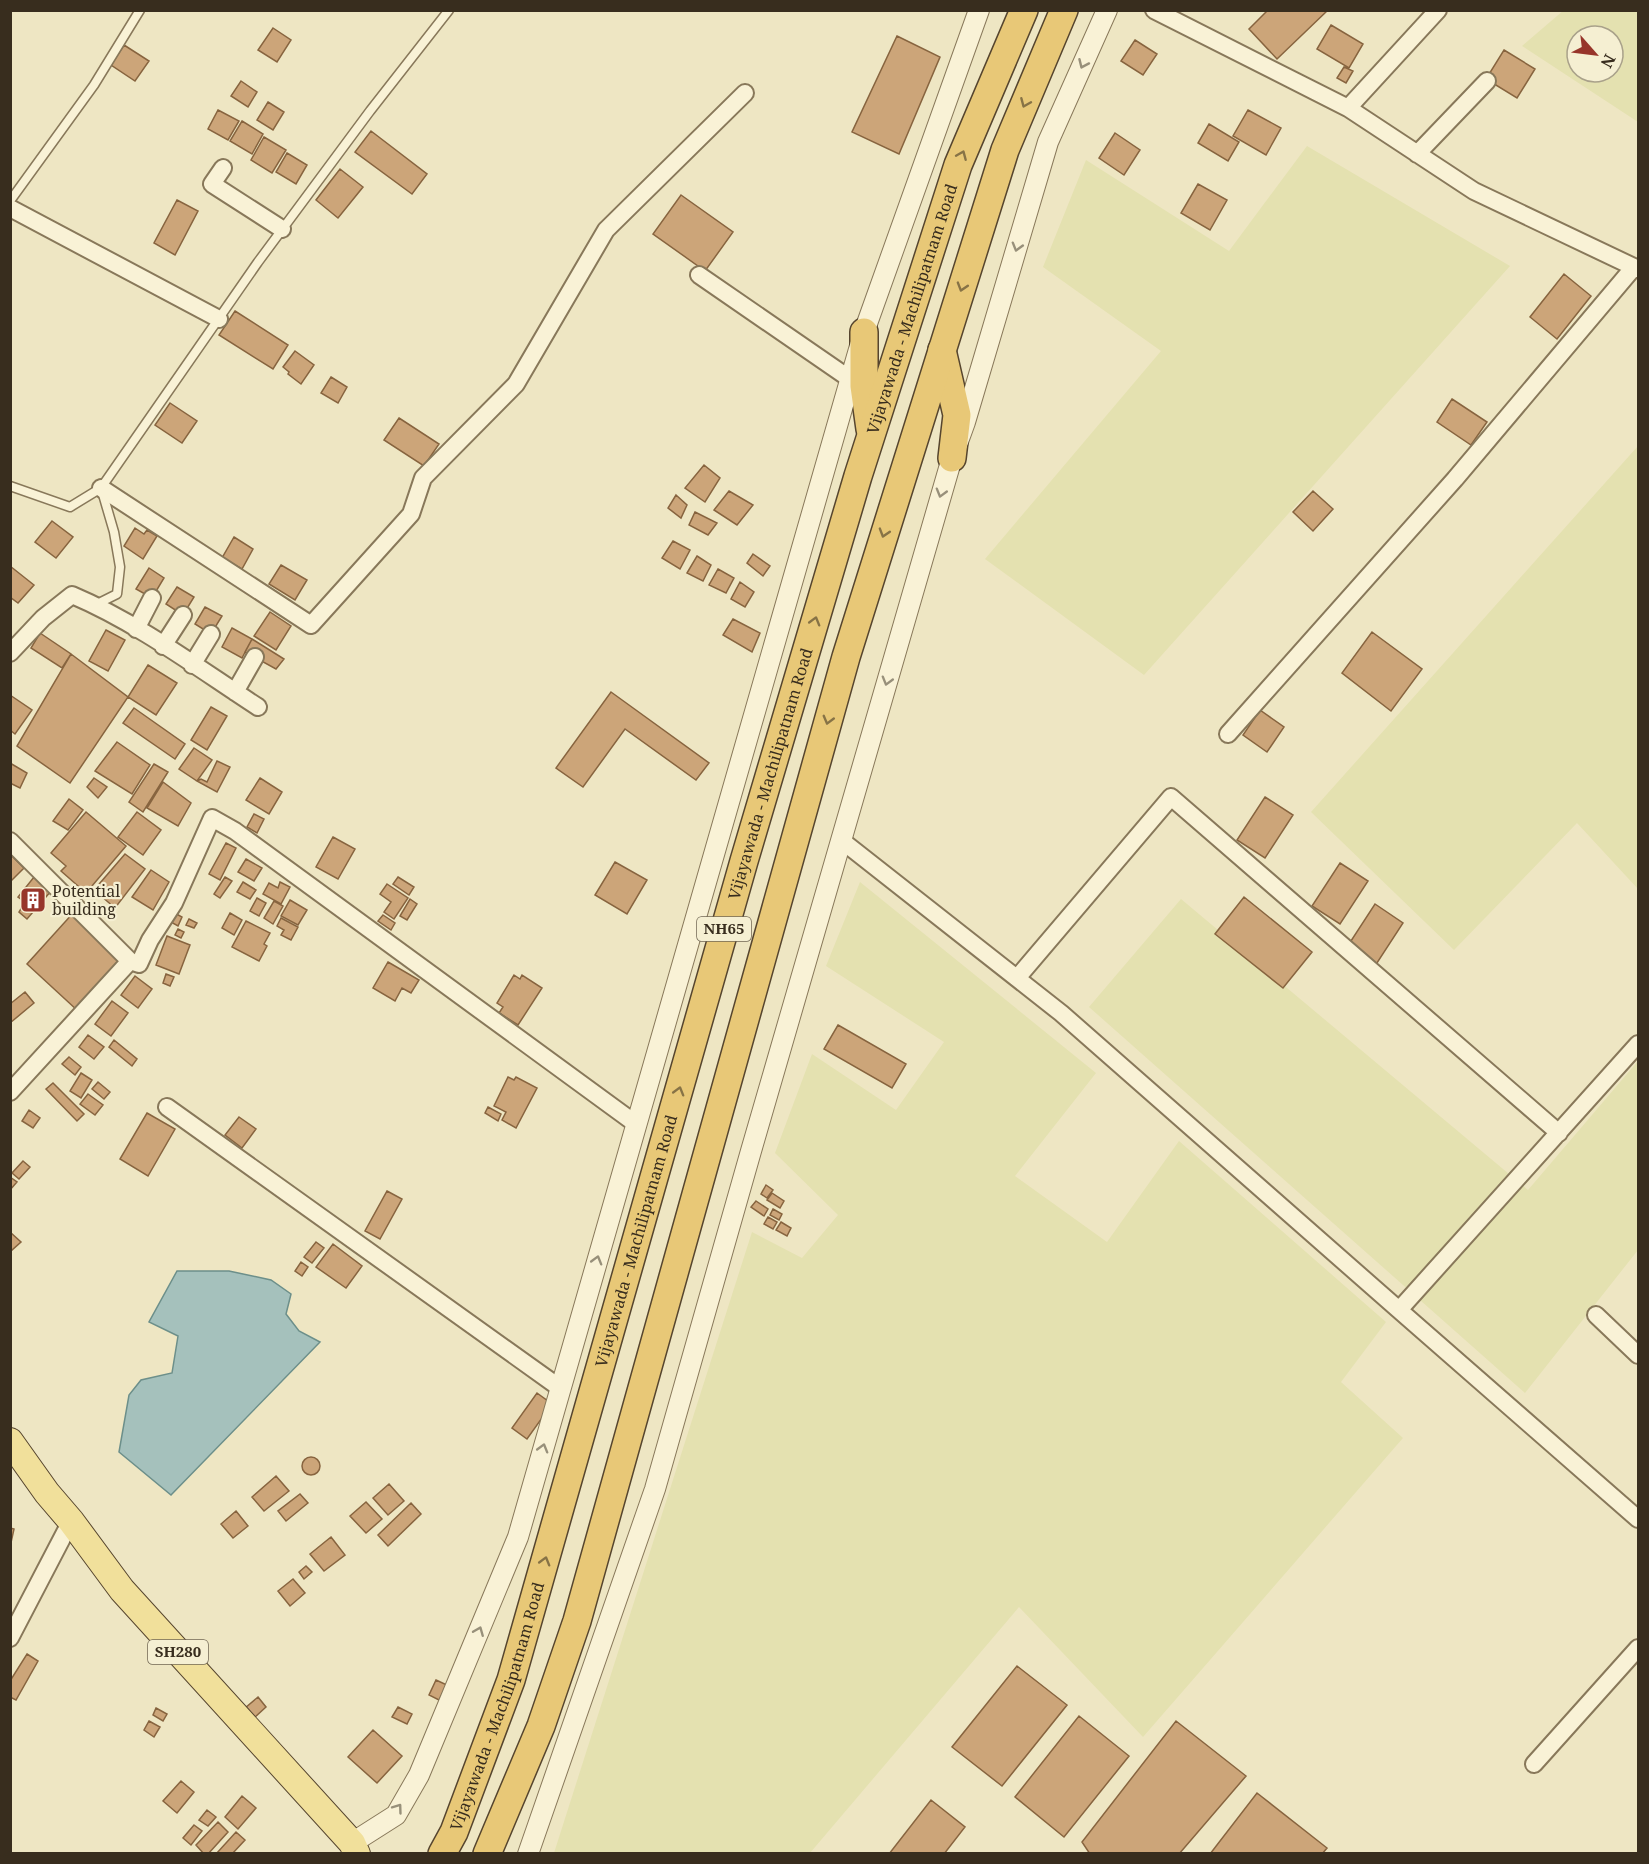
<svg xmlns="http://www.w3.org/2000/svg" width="1649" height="1864" font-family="'Noto Serif',serif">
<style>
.farmland{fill:#e4e1b0;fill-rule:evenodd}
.water{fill:#a5c1bc;stroke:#6c8f8a;stroke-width:1.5}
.building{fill:#cca579;stroke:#87643f;stroke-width:1.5}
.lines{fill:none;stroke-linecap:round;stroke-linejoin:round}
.service-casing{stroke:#88785a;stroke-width:11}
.minor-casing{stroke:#88785a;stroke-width:20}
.tertiary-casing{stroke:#88785a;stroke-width:22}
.primary-casing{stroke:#56452e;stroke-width:28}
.trunk-casing{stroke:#56452e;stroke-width:30}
.service{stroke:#f9f2d6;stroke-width:8}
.minor{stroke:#f9f2d6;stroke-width:16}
.tertiary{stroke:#f9f2d6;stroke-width:20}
.primary{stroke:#f1e09b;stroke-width:26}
.trunk{stroke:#e8c877;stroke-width:27}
.oneway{stroke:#98907a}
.oneway2{stroke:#877346}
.labels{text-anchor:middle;stroke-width:4.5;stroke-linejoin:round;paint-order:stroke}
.shield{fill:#f5efd2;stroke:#716754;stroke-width:1.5}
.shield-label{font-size:15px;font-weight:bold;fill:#382d1e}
.street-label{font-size:16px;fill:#382d1e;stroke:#f5efd2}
.poi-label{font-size:16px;fill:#382d1e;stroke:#f5efd2;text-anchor:start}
</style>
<rect width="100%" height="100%" fill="#eee6c3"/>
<path class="farmland" d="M1564 10 1638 11V122L1522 46ZM1577 36H1613V72H1577Z
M1307 146 1510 266 1144 675 985 559 1161 351 1043 267 1086 160 1229 251Z
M1638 446V889L1577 823 1454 950 1311 812Z
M860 882 1096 1073 1015 1176 1107 1242 1179 1141 1386 1322 1341 1382 1403 1438 1143 1737 1019 1607 810 1853H554L752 1232 802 1258 838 1215 775 1153 812 1054 896 1110 944 1042 826 966Z
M1181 899 1528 1190 1638 1061V1250L1525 1393 1089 1007Z"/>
<path class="water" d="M177 1271H229L271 1280 291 1294 286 1314 299 1331 320 1342 171 1495 119 1452 129 1395 141 1380 172 1373 178 1336 149 1322Z"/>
<path class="building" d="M1268 10H1328L1277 59 1249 29Z
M1331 25 1363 44 1349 68 1317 49Z
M273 28 291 40 277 62 258 50Z
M897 36 940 57 899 154 852 132Z
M1135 40 1157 54 1143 75 1121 61Z
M124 45 149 61 135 81 111 65Z
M1504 50 1535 69 1517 98 1486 79Z
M1344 67 1353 71 1346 83 1337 78Z
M241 81 257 92 248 107 231 96Z
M268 102 284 112 273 130 257 120Z
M218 110 239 121 228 140 208 129Z
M1248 110 1281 128 1266 155 1233 136Z
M242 121 263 134 252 154 230 141Z
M1209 124 1239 142 1228 161 1198 143Z
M371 131 427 174 412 194 355 152Z
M1115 133 1140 150 1124 175 1099 158Z
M264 137 286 150 272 173 251 160Z
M287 153 307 165 296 184 276 172Z
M340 169 363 187 338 218 316 200Z
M1198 184 1227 200 1210 230 1181 213Z
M681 195 733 232 705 271 653 234Z
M177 200 198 211 175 255 154 243Z
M1564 274 1591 296 1557 339 1530 317Z
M235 311 288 345 273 369 219 335Z
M295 351 314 365 301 384 288 374 289 372 283 367Z
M331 377 347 387 338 403 321 393Z
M1452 399 1487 422 1471 445 1437 422Z
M170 403 197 421 182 443 155 425Z
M399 418 439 444 424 466 384 440Z
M704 465 720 478 705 502 685 488Z
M729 491 753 505 737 525 714 510Z
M1313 491 1333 509 1313 531 1293 512Z
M676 495 687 505 681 518 668 508Z
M695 512 717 523 708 535 689 525Z
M52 521 73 537 56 558 35 542Z
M135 528 144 534 147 530 157 536 143 559 124 546Z
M234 537 253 549 242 569 222 558Z
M673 541 690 550 680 569 662 558Z
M753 554 770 566 763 576 747 563Z
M697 556 711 565 703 581 687 573Z
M281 565 307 580 295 600 269 584Z
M10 566 34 585 18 603 10 597Z
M149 568 164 578 152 598 136 589Z
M718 569 734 578 726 593 709 585Z
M740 582 754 592 745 607 731 599Z
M177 587 194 597 183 615 166 604Z
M205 607 222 616 211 634 195 624Z
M270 612 291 626 276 650 254 636Z
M733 619 760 633 752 652 723 635Z
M232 628 252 639 242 658 222 647Z
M106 630 125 640 108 671 89 661Z
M1372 632 1422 669 1391 711 1342 673Z
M40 633 71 654 62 668 31 648Z
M252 639 284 659 276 669 245 652Z
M71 654 128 697 70 783 17 746Z
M148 665 177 683 156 715 128 697Z
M611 692 709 763 696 780 625 729 583 787 556 768Z
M10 695 32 710 15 734 10 730Z
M211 707 227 716 207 750 191 740Z
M134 708 185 744 175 759 123 723Z
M1260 710 1284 727 1267 752 1243 735Z
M117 742 150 765 132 794 95 771Z
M194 748 212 760 197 781 179 769Z
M217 761 230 767 217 792 197 781 201 779 207 782Z
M10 763 27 773 20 788 10 783Z
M154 764 168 772 143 812 129 802Z
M94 778 107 787 98 798 87 787Z
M260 778 282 792 269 814 246 800Z
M163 782 191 803 178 826 147 808Z
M1265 797 1293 815 1265 858 1237 840Z
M69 799 83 810 68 830 53 821Z
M86 812 126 846 86 893 61 871 66 866 51 853Z
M137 812 161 830 143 855 118 837Z
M254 814 264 819 257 833 247 827Z
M333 837 355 849 338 879 316 867Z
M226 843 236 848 220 880 209 874Z
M10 854 24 868 10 882Z
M125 854 145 869 115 908 94 890Z
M246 859 262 868 254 881 238 872Z
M615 862 647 880 627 914 595 895Z
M1340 863 1368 881 1340 924 1312 906Z
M151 870 169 882 153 910 132 897Z
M34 877 51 891 27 919 19 912 25 902 18 897Z
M225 877 232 881 220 898 214 894Z
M398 877 414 887 409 895 393 884Z
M243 882 256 890 250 899 237 892Z
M280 882 290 887 281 904 263 894 269 883 278 888Z
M387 884 408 898 394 919 384 912 391 902 380 894Z
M1244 897 1312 952 1283 988 1215 934Z
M257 898 266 903 259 916 250 911Z
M410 899 417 904 407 920 400 916Z
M290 900 307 910 298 925 281 916Z
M274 901 283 906 273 924 264 918Z
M1375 904 1403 923 1375 966 1347 947Z
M74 912 126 958 78 1011 27 964Z
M173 912 182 917 178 926 169 921Z
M230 913 242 920 234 935 222 928Z
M383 915 395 923 391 930 378 921Z
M281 918 298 927 291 940 281 935 284 930 277 926Z
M189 919 197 923 194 928 186 925Z
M246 921 270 933 264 944 267 946 259 961 232 947Z
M178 929 184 932 181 938 175 935Z
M167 936 190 945 179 974 156 965Z
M388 962 419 980 411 993 402 988 395 1001 373 988Z
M166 974 174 977 170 986 163 983Z
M514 975 520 979 522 975 542 988 518 1025 499 1013 503 1007 497 1003Z
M135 976 152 989 138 1008 121 995Z
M25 992 34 1003 10 1023V1004Z
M112 1001 128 1013 111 1036 95 1024Z
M838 1025 906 1064 892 1088 824 1049Z
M88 1035 104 1047 94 1059 79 1047Z
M114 1040 137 1059 132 1066 109 1047Z
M69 1057 81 1067 75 1075 62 1064Z
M81 1073 92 1080 81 1098 70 1091Z
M508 1077 514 1080 516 1077 537 1088 516 1128 502 1120 506 1112 494 1106Z
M98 1082 110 1092 104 1099 92 1089Z
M53 1083 84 1114 77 1121 46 1089Z
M88 1094 103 1105 95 1115 80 1104Z
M488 1107 501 1114 498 1121 485 1113Z
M29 1110 40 1118 33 1128 22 1121Z
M147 1113 175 1129 148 1176 120 1159Z
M239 1117 256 1129 242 1148 225 1135Z
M23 1161 30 1167 19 1179 12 1173Z
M10 1177 17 1182 10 1190Z
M766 1185 773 1190 767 1198 761 1194Z
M387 1191 402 1199 380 1239 365 1231Z
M772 1193 784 1201 780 1208 767 1200Z
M756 1201 768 1209 764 1216 751 1207Z
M773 1209 782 1214 779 1220 770 1215Z
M768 1217 777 1222 773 1229 764 1224Z
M781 1222 791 1228 787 1236 776 1230Z
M10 1232 21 1242 12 1250 10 1249Z
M316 1242 324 1248 312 1263 304 1257Z
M333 1244 362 1266 346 1288 316 1267Z
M301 1262 308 1267 302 1276 295 1271Z
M537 1393 552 1404 527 1439 512 1428Z
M302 1466a9 9 0 1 1 18 0a9 9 0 1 1-18 0Z
M276 1476 289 1491 264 1511 252 1497Z
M389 1484 404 1501 388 1515 373 1498Z
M300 1494 308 1503 286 1521 278 1511Z
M366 1502 382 1519 366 1533 350 1516Z
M411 1503 421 1514 388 1546 378 1535Z
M236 1511 248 1526 233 1538 221 1524Z
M10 1528 14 1529 10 1547Z
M331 1537 345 1555 324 1571 310 1554Z
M306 1566 312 1572 304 1579 299 1572Z
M293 1579 305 1593 290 1606 278 1591Z
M27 1654 38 1661 16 1700 10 1697V1681Z
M1017 1666 1067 1705 1002 1786 952 1747Z
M436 1680 447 1685 439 1700 429 1695Z
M258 1697 266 1707 254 1718 245 1708Z
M398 1707 412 1714 407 1724 392 1717Z
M156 1708 167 1714 163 1721 153 1715Z
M1079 1716 1129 1756 1064 1837 1015 1797Z
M149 1721 160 1727 154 1737 144 1730Z
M1176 1721 1246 1776 1179 1854H1090L1082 1842Z
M373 1730 402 1756 377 1783 348 1757Z
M181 1781 194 1792 177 1813 163 1801Z
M1257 1793 1327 1848 1322 1854H1210Z
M242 1796 256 1808 238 1829 225 1817Z
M931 1800 965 1827 944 1854H889Z
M207 1810 216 1817 208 1826 199 1820Z
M218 1822 228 1832 208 1854H204L196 1845Z
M194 1825 202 1831 191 1845 183 1838Z
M236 1832 245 1840 232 1854H216Z"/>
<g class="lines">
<defs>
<path id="service" d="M10 201 94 85 140 10
M10 486 70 507 101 488 258 262 370 111 449 10
M95 605 117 594 120 567 114 532 102 491"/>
<path id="minor" d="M1154 10 1348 108 1474 191 1638 269
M1348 108 1438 10
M1417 154 1487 81
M223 168 212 184 282 229
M10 208 219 319
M699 275 850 379
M101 488 311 625 411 514 423 478 516 384 606 230 745 93
M136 629 152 598
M163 646 183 615
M10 653 43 618 72 595C138 623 198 668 258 707
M192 665 211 634
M235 692 255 657
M1228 734 1455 479 1634 267
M841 840 1061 1013 1399 1310 1638 1044
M10 841 130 961 139 964 150 940 174 903 212 818 235 831 636 1124
M1017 978 1171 797 1559 1133
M10 1092 130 961
M167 1107 560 1388
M1399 1310 1638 1519
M1596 1315 1638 1355
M10 1638 71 1521
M1534 1764 1638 1648"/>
<path id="tertiary" d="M352 1843 396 1815 419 1775 518 1537 864 332 979 10
M528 1854 655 1489 751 1151 952 458 965 422 1048 142 1107 10"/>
<path id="primary" d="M10 1441 47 1493 71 1521 122 1590 352 1843 357 1854"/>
<g id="trunk">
<path d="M864 332V386L870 429"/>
<path d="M942 350 957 415 952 458"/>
<path id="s1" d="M442 1854 454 1832 511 1680 744 861 858 476 958 165 1024 10"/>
<path d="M487 1854 541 1726 577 1621 846 657 1005 150 1064 10"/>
</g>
</defs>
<use href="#service" class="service-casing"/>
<use href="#minor" class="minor-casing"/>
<use href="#tertiary" class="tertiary-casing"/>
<use href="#primary" class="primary-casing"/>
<use href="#trunk" class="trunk-casing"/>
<use href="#service" class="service"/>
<use href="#minor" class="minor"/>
<use href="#tertiary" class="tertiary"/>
<use href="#primary" class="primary"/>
<use href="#trunk" class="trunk"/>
</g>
<defs><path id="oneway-chevron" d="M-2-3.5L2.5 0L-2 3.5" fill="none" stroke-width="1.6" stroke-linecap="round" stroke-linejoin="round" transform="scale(1.5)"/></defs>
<g class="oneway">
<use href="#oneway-chevron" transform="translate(1083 64) rotate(114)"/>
<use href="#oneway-chevron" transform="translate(1017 247) rotate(106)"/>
<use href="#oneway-chevron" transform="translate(941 493) rotate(106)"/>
<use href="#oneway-chevron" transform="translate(887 681) rotate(106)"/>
<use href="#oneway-chevron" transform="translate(597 1260) rotate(-74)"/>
<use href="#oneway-chevron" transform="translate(543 1448) rotate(-74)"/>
<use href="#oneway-chevron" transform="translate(479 1631) rotate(-68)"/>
<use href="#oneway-chevron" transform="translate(398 1808) rotate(-54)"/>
</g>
<g class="oneway2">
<use href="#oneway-chevron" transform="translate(1025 103) rotate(113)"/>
<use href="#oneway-chevron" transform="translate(962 155) rotate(-67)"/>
<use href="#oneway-chevron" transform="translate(962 287) rotate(107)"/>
<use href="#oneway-chevron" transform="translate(884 533) rotate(107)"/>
<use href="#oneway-chevron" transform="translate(815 621) rotate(-74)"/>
<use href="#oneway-chevron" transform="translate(828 720) rotate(105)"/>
<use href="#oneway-chevron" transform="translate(679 1091) rotate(-74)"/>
<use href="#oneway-chevron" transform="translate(545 1561) rotate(-74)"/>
</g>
<defs>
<symbol id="building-square" viewBox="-11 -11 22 22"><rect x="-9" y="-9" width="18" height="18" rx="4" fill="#97352a" stroke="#f5efd2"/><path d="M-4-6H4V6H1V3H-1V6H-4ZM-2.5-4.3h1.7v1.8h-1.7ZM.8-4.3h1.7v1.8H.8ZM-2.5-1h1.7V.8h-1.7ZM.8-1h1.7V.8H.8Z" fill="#fff"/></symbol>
</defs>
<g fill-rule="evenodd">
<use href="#building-square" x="18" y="885" width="30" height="30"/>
</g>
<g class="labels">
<g class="shield">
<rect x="697" y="917" width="54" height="24" rx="4.5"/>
<rect x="148" y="1640" width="60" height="24" rx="4.5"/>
</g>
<g class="shield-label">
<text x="724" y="934">NH65</text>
<text x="178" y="1657">SH280</text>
</g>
<g class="street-label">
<text dy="6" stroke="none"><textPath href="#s1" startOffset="1616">Vijayawada - Machilipatnam Road</textPath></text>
<text dy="6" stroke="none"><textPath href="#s1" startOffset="1130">Vijayawada - Machilipatnam Road</textPath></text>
<text dy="6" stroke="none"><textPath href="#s1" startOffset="644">Vijayawada - Machilipatnam Road</textPath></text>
<text dy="6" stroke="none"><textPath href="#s1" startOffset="158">Vijayawada - Machilipatnam Road</textPath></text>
</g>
<g class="poi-label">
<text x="52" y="897">Potential<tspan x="52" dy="18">building</tspan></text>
</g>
</g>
<rect width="1649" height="1864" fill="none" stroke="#382d1e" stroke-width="24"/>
<g transform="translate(1595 54) rotate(118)"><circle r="28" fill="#f5efd2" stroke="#a9a18a" stroke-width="1.5"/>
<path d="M0-4.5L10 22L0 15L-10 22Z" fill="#97352a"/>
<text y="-9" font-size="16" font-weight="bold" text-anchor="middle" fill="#382d1e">N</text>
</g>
</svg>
